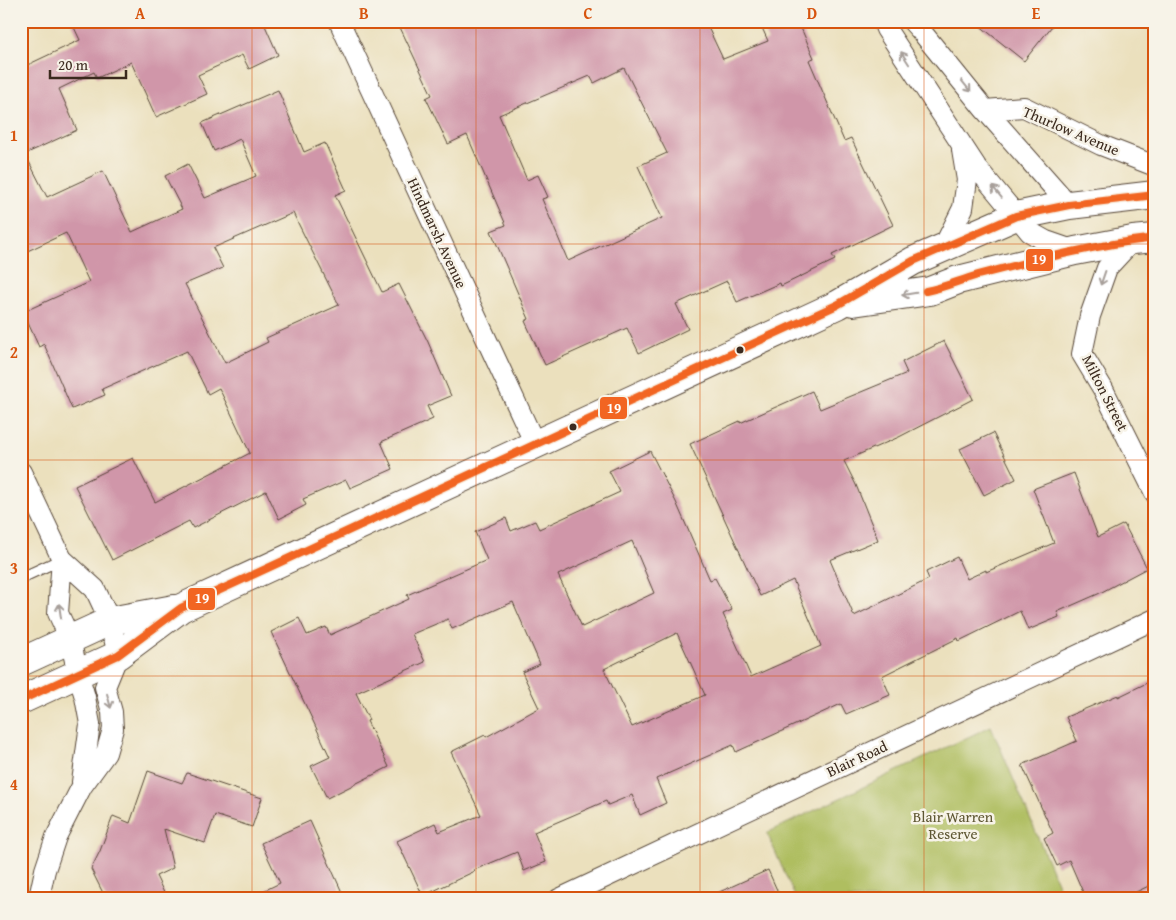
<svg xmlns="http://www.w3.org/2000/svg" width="1176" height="920" font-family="'Gentium Book Plus',serif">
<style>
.green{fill:#afbe60;stroke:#75743f}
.building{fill:#d096a9;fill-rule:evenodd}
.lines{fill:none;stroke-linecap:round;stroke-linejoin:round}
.lane-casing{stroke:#554536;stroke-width:12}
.street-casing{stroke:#554536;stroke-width:22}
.primary-casing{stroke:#554536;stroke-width:30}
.lane{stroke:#fff;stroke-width:10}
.street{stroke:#fff;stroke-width:20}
.primary{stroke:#fff;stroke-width:28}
.bus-1-casing{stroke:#f7f3e8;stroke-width:11}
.bus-1{stroke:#f26522;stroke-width:8}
.oneway{stroke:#a79f9a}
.grid{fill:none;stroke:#d7540e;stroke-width:1;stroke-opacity:0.55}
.bus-dot{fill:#3b2a1e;stroke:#f7f3e8;stroke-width:2}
.labels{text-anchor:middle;stroke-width:5;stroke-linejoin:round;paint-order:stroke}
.street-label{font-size:15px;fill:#3b2a1e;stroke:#f7f3e8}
.park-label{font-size:15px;fill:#5e5632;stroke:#f7f3e8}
.line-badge{stroke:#f7f3e8;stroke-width:2}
.badge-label{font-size:14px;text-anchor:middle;font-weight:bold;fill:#fff}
.neatline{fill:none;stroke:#d7540e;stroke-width:2}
.grid-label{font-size:16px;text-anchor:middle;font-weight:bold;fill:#d7540e}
</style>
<rect width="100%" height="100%" fill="#f7f3e8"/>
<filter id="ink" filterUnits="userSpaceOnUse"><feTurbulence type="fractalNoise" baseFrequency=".02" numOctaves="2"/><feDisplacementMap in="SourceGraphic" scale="10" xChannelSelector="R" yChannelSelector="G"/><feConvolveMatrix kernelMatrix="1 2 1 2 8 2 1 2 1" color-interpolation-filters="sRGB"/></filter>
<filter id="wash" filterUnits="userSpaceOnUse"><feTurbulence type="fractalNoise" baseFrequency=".0096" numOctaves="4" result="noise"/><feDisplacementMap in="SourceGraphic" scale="20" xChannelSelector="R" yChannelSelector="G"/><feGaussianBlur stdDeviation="1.12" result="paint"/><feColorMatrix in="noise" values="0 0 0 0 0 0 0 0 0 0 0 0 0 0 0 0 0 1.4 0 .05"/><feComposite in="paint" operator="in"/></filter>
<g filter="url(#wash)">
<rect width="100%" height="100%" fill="#ebe0bd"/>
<path class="green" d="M991 726 1064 899H796L767 833Z"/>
<g id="blocks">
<path class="building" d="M71 21H263L278 55 249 69 242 55 198 75 207 94 156 117 131 62 97 78 94 72 59 89 77 130 25 154 47 197 103 171 132 232 182 209 165 176 188 164 205 198 256 176 240 139 214 151 202 123 278 90 304 152 325 143 346 190 335 195 382 292 399 284 428 342 451 396 427 406 433 419 381 442 393 469 350 488 346 480 303 499 306 505 279 519 266 491 193 528 189 521 112 560 75 486 133 458 155 502 250 453 219 388 208 394 187 351 102 389 105 395 72 409 44 344 39 347 23 312 89 282 66 233 21 254V68L80 40ZM293 213 339 305 266 338 268 342 225 363 185 284 223 268 213 248Z
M397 21H705L723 59 768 41 759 21H798L814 58 809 60 844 141 851 138 893 225 832 255 835 260 781 286 780 283 737 302 727 281 676 304 688 329 639 353 627 328 545 365 525 321 529 319 491 231 506 225 467 135 448 144 426 98 432 95ZM624 68 667 153 638 166 662 218 568 261 542 199 548 197 538 175 527 180 499 115 590 76 594 83Z
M974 21H1056L1024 61Z
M944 341 973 399 899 437 844 461 856 485 878 540 830 560 854 616 929 579 926 572 957 557 967 579 986 570V572L1054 543 1033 489 1074 473 1098 537 1124 524 1147 568 1098 594 1057 612 1059 617 1028 630 1020 611 959 641 958 638 882 676 890 695 846 714 841 704 736 752 733 745 656 779 666 803 640 815 632 795 608 805 606 801 534 832 546 862 524 871 517 852 474 870 475 871 423 896 397 841 435 823 439 832 481 815 451 752 485 735 486 737 539 708 522 672 540 664 513 602 452 629 448 619 412 634 425 662 356 693 369 720 367 721 389 767 327 798 311 766 330 757 271 632 299 618 307 635 326 627 330 635 409 599 407 595 487 560 475 532 506 518 511 531 535 521 539 529 620 492 609 471 650 451 676 502 710 580 715 578 732 610 723 614 751 677 821 646 793 580 760 596 690 444 740 421V423L812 391 820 409 907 373 902 362ZM632 541 654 593 582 627 558 575ZM677 633 705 695 632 727 604 669Z
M993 433 1016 479 984 495 960 449Z
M1155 679V883L1136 892 1139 899H1086L1069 860 1057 866 1044 838 1053 833 1022 765 1077 741 1066 717 1118 695V697Z
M148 771 182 783 187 773 262 798 252 827 215 815 205 843 164 829 173 868 156 876 167 899H106L91 869 100 851 113 816 130 823Z
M310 821 345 899H247L280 883 261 843Z
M768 870 781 899H704Z"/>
</g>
</g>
<g filter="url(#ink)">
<use href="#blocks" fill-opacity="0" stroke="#554536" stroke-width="1"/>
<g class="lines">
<defs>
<path id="lane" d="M21 578 62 559"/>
<path id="street" d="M339 21 535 444
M883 21 886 29 977 168 1030 232 1046 241 1075 251
M912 21 921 31 985 110 1069 205
M985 110 1024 107 1101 145 1155 166
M1133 240 1107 268 1090 316 1082 354 1103 389 1155 493
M943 248 963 208 967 180 962 150
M21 472 62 559 95 589 110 621 118 655 105 687 112 712 113 729 106 753 82 786 56 837 45 870 40 893V899
M62 559 58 613 70 639 78 674 85 697 90 724 82 782
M559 899 1155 619"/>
<path id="primary" d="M853 302 930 291 958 280 1075 251 1133 240 1155 238
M21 662 110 621 174 609
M21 700 118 655 181 608 837 305 913 261 1016 216 1069 205 1155 195"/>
</defs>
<use href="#lane" class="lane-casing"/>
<use href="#street" class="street-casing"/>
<use href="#primary" class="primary-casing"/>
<use href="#lane" class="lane"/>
<use href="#street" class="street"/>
<use href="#primary" class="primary"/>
<defs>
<path id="bus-1" d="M926 291C944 288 960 280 978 275 1036 260 1094 245 1155 238
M21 700 118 655 181 608 837 305 913 261 1016 216 1069 205 1155 195"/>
</defs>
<use href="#bus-1" class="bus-1-casing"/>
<use href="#bus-1" class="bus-1"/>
</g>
<defs><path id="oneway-shaft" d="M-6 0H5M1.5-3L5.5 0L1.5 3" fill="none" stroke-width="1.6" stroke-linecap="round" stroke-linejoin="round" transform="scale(1.25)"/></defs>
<g class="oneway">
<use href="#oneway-shaft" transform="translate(905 58) rotate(-123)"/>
<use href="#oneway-shaft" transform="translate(966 86) rotate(51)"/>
<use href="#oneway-shaft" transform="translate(997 192) rotate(-129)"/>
<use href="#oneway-shaft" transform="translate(1103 278) rotate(109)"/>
<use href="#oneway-shaft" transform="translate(909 294) rotate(171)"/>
<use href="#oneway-shaft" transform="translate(60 611) rotate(-98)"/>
<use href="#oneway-shaft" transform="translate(109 701) rotate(75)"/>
</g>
</g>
<path class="grid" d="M252 21V899M476 21V899M700 21V899M924 21V899M21 244H1155M21 460H1155M21 676H1155"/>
<g class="bus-dot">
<circle cx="740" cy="350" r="4.5"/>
<circle cx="573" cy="427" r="4.5"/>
</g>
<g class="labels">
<g class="street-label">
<text transform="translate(1071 131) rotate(23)" y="5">Thurlow Avenue</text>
<text transform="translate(437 233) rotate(65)" y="5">Hindmarsh Avenue</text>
<text transform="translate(1105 393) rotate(63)" y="5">Milton Street</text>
<text transform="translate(857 759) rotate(-25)" y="5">Blair Road</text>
</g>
<g class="park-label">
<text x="953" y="822">Blair Warren<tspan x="953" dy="17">Reserve</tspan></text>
</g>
</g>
<g class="line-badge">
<rect x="1025" y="248" width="29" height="24" rx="5" fill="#f26522"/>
<rect x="599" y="396" width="29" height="24" rx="5" fill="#f26522"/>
<rect x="187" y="587" width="29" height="24" rx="5" fill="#f26522"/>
</g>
<g class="badge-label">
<text x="1039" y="264">19</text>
<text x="614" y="413">19</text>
<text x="202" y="603">19</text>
</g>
<rect width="1176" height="920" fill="none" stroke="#f7f3e8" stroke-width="55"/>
<path d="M50 70v8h76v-8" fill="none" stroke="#3b2a1e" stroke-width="2.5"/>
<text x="58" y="70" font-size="15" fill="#3b2a1e" stroke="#f7f3e8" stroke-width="4" paint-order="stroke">20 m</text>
<rect x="28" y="28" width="1120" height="864" class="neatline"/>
<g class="grid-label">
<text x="140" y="19">A</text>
<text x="364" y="19">B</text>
<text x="588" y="19">C</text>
<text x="812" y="19">D</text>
<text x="1036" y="19">E</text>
<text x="14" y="141">1</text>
<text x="14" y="358">2</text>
<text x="14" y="574">3</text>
<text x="14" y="790">4</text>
</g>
</svg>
